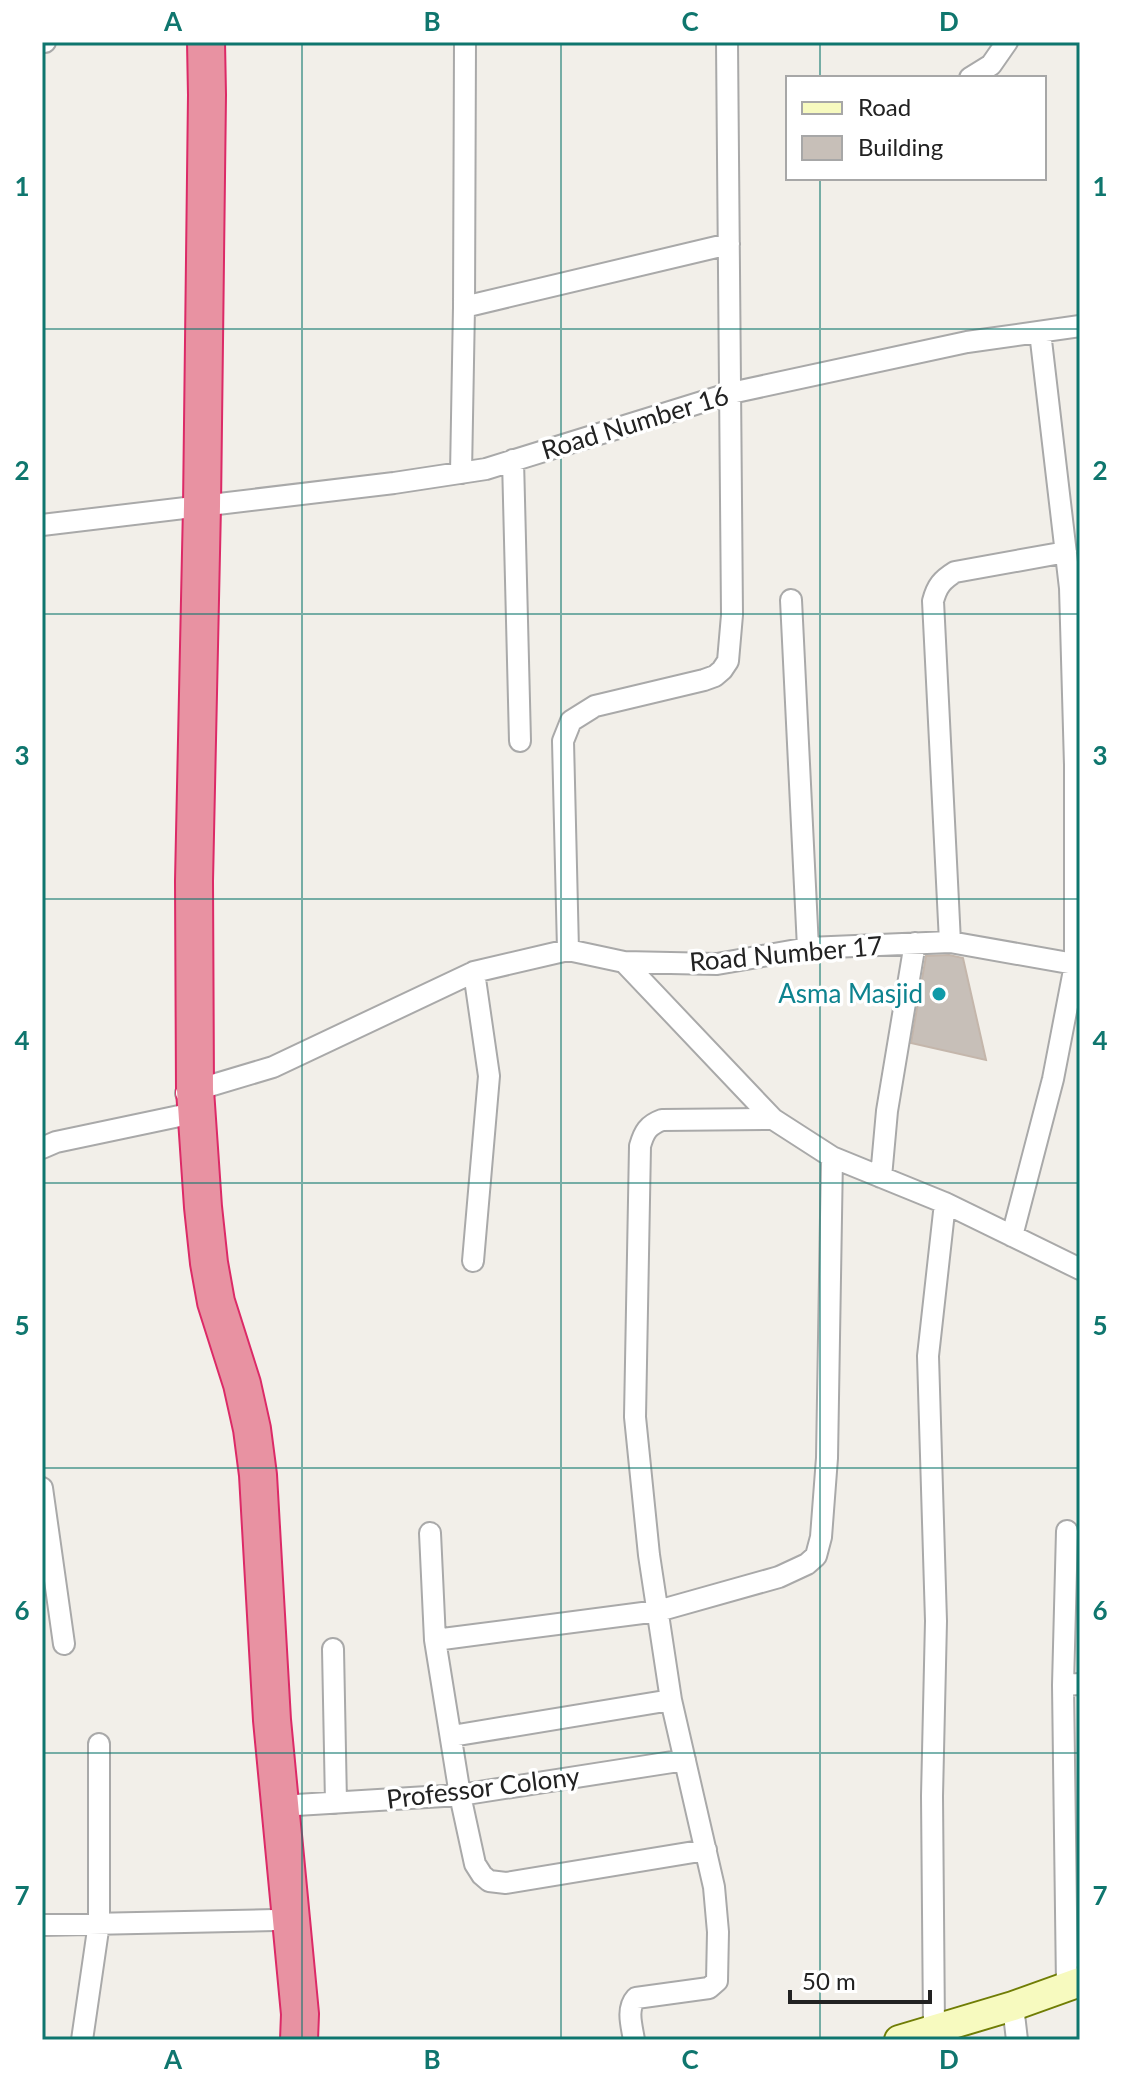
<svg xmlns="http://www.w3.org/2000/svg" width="1122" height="2082" font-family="Lato,sans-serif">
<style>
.building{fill:#c7bfb8;stroke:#c4b6ab;stroke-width:2}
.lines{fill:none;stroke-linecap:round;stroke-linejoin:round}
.street-casing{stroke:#a9a9a9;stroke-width:24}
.secondary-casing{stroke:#707d05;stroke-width:32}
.highway-casing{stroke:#dc2a67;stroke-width:40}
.street{stroke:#fff;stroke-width:20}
.secondary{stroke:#f7fabf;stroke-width:28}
.highway{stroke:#e892a2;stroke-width:36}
.grid{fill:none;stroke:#0f766e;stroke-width:2;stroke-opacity:0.55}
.culture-dot{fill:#0f9aa8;stroke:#fff;stroke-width:3}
.labels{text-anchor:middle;stroke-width:7;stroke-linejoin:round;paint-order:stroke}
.street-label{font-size:26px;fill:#222;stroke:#fff}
.culture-label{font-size:26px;fill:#0d838f;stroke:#fff;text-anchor:end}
.neatline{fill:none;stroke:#0f766e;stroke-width:3}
.grid-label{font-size:26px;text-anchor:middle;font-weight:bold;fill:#0f766e}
</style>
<rect width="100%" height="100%" fill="#f2efe9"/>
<path class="building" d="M949 955 963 958 986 1060 911 1043 926 956Z"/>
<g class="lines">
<defs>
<path id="street" d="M42 42H45
M970 78 991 65 1007 42
M464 307 729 244
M513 460 520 741
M461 473 464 307 465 42
M42 525 394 483 486 469 731 393 967 342 1080 326
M791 600 808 948
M950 942 933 601C937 586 942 580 955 572L1066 552
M568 950 563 741 571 721 595 706 704 680 715 676 722 670 728 661 732 615 727 42
M624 962 773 1119 832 1157 945 1203 1080 1269
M186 1093 273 1067 474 972 568 950 624 962 717 964 808 948 950 942 1080 965
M42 1148 56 1142 184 1115
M881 1177 887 1111 915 943
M1012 1236 1053 1079 1075 965V765L1070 588 1040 332
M473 1261 489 1076 474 972
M42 1488 64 1644
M430 1533 435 1640 460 1795 475 1864 482 1875 489 1881 506 1883 706 1850
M435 1640 658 1611 779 1577 807 1564 816 1556 821 1537 827 1458 832 1157
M333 1649 336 1803
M1063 1685 1067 1531
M452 1736 671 1700
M280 1806 460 1795 685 1760
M42 1925 275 1920
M1067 1986 1063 1685 1080 1684
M1013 2006 1017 2040
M934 2028 932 1796 936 1621 928 1356 945 1203
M82 2040 99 1923V1744
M634 2040C632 2027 626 2009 636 1998L709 1988 717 1981 718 1932 714 1887 671 1700 649 1555 635 1417 640 1146C644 1132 648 1125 662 1120L773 1119"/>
<path id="secondary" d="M899 2040 1013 2006 1080 1982"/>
<path id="highway" d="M206 42 207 95 202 506 194 881 195 1090 203 1207 209 1263 216 1302 242 1384 252 1429 258 1475 272 1720 300 2014 299 2040"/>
</defs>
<use href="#street" class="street-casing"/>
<use href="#secondary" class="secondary-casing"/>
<use href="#highway" class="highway-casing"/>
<use href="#street" class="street"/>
<use href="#secondary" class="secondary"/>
<use href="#highway" class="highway"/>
</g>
<path class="grid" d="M302 42V2040M561 42V2040M820 42V78M820 178V2040M42 329H1080M42 614H1080M42 899H1080M42 1183H1080M42 1468H1080M42 1753H1080"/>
<circle class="culture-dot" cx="939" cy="994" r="8"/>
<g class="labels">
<g class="street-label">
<text transform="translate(635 423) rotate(-17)" y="9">Road Number 16</text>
<text transform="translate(786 954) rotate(-5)" y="9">Road Number 17</text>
<text transform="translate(483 1788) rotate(-7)" y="9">Professor Colony</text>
</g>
<g class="culture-label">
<text x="923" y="1003">Asma Masjid</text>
</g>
</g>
<rect width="1122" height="2082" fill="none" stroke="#ffffff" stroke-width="88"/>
<rect x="786" y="76" width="260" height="104" fill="#ffffff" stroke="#a7a7a7" stroke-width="2"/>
<rect x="802" y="102" width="40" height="12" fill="#f7fabf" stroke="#a7a7a7" stroke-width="2"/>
<text x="858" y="116" font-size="24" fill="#222222">Road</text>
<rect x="802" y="136" width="40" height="24" fill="#c7bfb8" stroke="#a7a7a7" stroke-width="2"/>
<text x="858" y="156" font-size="24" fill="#222222">Building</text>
<path d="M790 1990v12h140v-12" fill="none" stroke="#222222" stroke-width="4"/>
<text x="802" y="1990" font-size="24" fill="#222222" stroke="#ffffff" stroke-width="6" paint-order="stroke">50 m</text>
<rect x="44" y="44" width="1034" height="1994" class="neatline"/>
<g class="grid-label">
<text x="173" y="31">A</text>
<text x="432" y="31">B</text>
<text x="690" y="31">C</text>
<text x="949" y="31">D</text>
<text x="22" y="196">1</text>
<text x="1100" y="196">1</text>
<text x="22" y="480">2</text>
<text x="1100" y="480">2</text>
<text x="22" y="765">3</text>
<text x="1100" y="765">3</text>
<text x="22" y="1050">4</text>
<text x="1100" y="1050">4</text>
<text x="22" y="1335">5</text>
<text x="1100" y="1335">5</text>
<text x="22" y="1620">6</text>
<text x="1100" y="1620">6</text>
<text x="22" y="1905">7</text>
<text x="1100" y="1905">7</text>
<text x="173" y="2069">A</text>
<text x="432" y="2069">B</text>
<text x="690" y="2069">C</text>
<text x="949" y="2069">D</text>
</g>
</svg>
